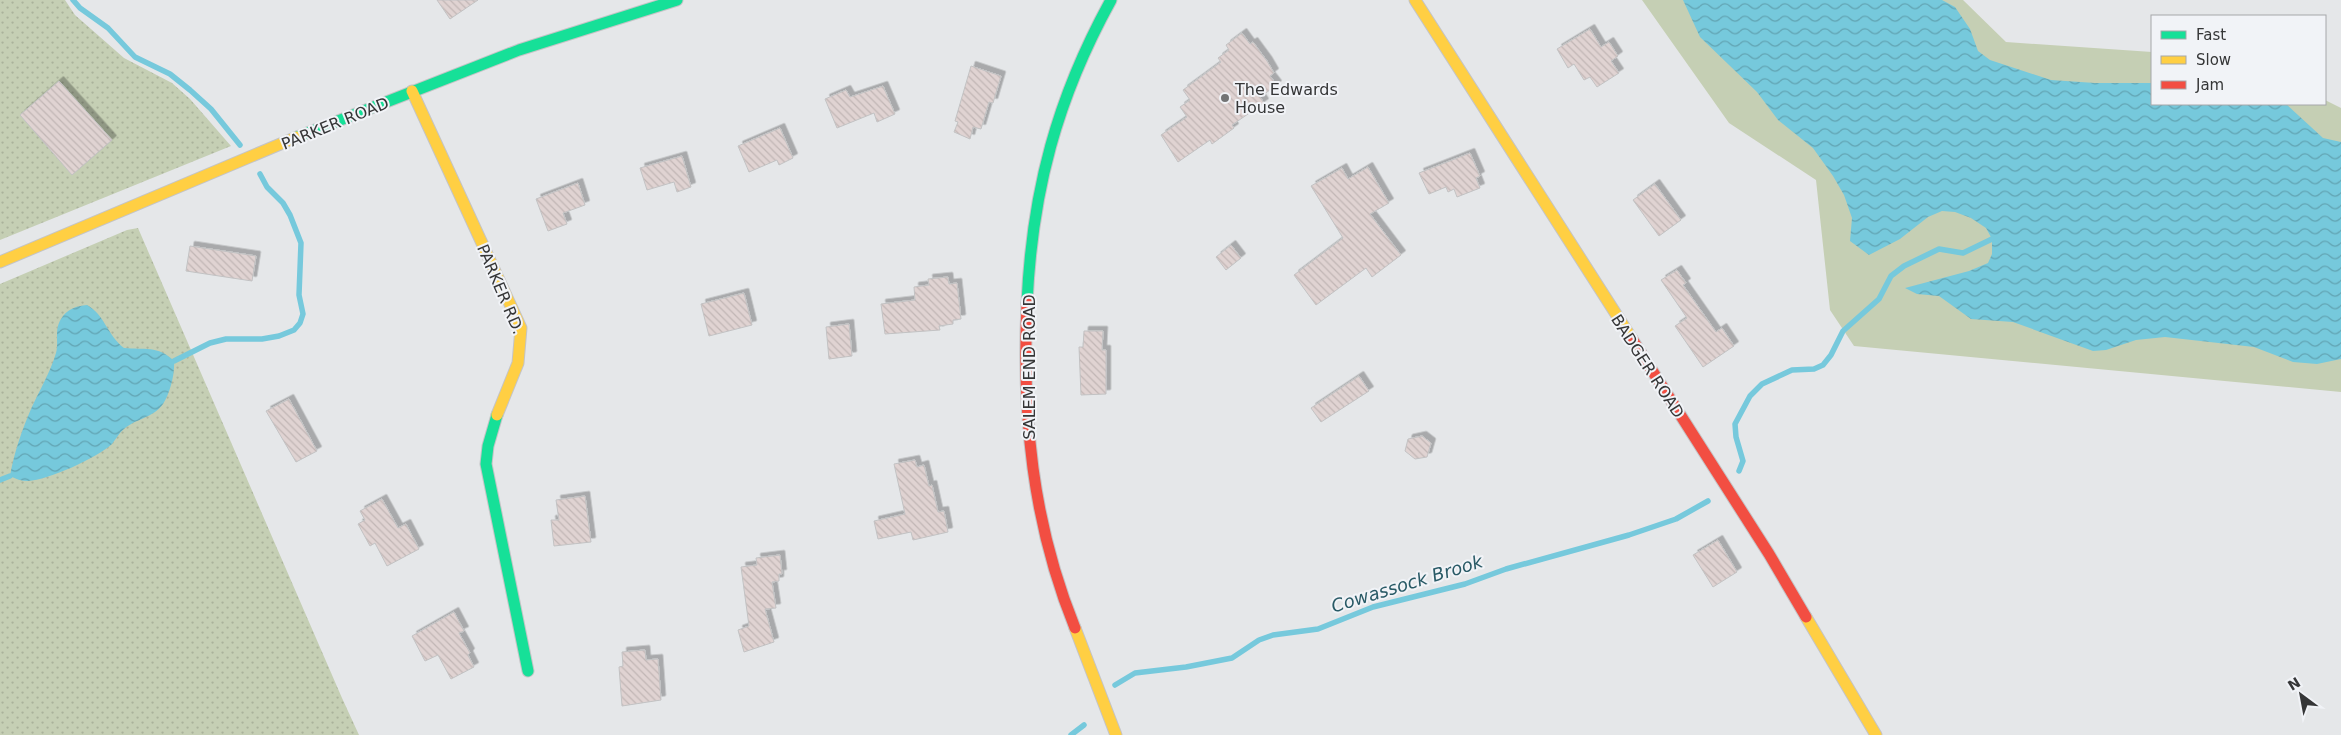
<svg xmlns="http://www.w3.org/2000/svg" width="2341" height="735" font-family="'DejaVu Sans',sans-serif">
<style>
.grass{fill:url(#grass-dots)}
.park{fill:#c5cfb4}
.water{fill:url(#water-waves)}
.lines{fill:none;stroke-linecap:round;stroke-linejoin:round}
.stream{stroke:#76c9dc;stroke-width:5.5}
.building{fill:url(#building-back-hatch);stroke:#c2c2c3;filter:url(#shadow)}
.fast-casing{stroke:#c4c4c6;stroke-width:13}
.slow-casing{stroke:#c4c4c6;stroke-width:13}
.jam-casing{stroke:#c4c4c6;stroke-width:13}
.fast{stroke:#16e098;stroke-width:11}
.slow{stroke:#ffcf43;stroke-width:11}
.jam{stroke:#f24e42;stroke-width:11}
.poi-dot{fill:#737475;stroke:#f1f3f7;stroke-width:2}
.labels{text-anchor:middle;stroke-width:4;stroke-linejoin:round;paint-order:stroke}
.poi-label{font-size:16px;fill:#353637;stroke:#f1f3f7;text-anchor:start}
.street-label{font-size:16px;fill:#353637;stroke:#f1f3f7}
.water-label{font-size:18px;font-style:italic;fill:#295a66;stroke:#f1f3f7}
</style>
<defs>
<pattern id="grass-dots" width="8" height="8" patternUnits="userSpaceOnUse" patternTransform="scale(1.25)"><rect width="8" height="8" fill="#c5cfb4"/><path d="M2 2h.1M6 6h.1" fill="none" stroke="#aab29b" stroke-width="1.8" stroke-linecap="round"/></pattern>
<pattern id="water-waves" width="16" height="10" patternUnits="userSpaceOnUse" patternTransform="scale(1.25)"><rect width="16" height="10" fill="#76c9dc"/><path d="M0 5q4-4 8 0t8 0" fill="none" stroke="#62a4b3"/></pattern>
<pattern id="building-back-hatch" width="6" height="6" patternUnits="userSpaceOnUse" patternTransform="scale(1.25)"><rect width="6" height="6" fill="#e0d3d2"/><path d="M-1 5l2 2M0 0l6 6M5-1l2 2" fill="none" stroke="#c1b6b5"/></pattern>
<filter id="shadow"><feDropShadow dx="4.5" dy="-4.5" stdDeviation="0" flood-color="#0004"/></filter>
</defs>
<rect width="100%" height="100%" fill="#e5e7e9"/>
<path class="grass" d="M0 0H65L75 15 124 58 172 83 190 99 231 146 0 240Z
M138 228 342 698 359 735H0V284L127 230Z"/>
<path class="park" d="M1642 0H1963L2006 42 2152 52V104H2325V100L2341 108V392L1854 346 1830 310 1816 180 1729 123Z"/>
<path class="water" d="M1683 0H1942L1955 7 1970 29 1978 51 1990 60 2051 80 2095 83H2152V104H2286L2323 138 2341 142V359L2317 364 2293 362 2254 347 2165 337 2136 340 2106 350 2093 351 2013 322 1971 319 1939 296 1917 294 1905 288 1969 271 1988 263 1992 254V239L1986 228 1971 218 1955 212 1942 211 1928 217 1900 239 1869 255 1850 241 1852 218 1844 195 1833 176 1813 148 1778 120 1757 92 1700 37Z
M87 305C105 315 107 335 124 348 144 350 158 345 174 361 175 374 170 393 163 404 153 418 135 419 124 429 119 433 116 439 112 444 97 458 48 480 28 481 21 481 16 479 10 476 14 453 22 430 31 409 39 391 50 373 56 353 59 342 54 330 61 319 67 309 76 306 87 305Z"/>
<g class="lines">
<path class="stream" d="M73 0 80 8 108 28 135 57 170 74 190 90 211 109 240 145
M174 361 210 343 226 339H262L279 336 294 330 300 323 303 314 299 295 301 243 290 215 283 203 267 187 260 174
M1739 471 1743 461 1736 437 1735 424 1750 396 1762 384 1792 370 1814 369 1823 365 1831 355 1843 331 1879 299 1891 276 1904 266 1939 249 1963 253 1992 239
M0 480 10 476
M1115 685 1135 673 1186 667 1232 658 1259 640 1273 635 1318 629 1373 607 1465 584 1506 569 1629 535 1676 519 1708 501
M1071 735 1084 725"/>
</g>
<path class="building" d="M437 0H478L450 19Z
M1590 29 1601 47 1609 42 1618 56 1611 61 1619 73 1597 87 1590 77 1584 80 1574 64 1568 68 1557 49Z
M1242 33 1250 44 1253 42 1267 61 1274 73 1270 76 1277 85 1260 97 1264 103 1232 125 1234 128 1212 144 1210 140 1178 162 1161 135 1187 117 1180 107 1190 100 1183 90 1221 62 1218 58 1229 50 1226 45Z
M971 66 1001 76 993 103 989 102 981 129 973 127 970 139 954 132 958 122 955 121Z
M59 81 112 140 72 175 20 115Z
M883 86 895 114 877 122 874 113 837 128 825 99 846 90 850 97Z
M780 128 793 158 779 165 777 160 749 172 738 146Z
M1470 153 1480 176 1476 178 1480 188 1457 197 1454 189 1448 192 1446 187 1429 194 1419 173Z
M682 156 691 187 677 192 674 182 647 190 640 168Z
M1368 167 1389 203 1370 214 1401 255 1372 277 1366 268 1316 305 1294 275 1343 238 1311 186 1342 168 1348 179Z
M578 183 585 205 563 213 567 224 548 231 536 199Z
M1655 184 1681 220 1659 236 1633 200Z
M1231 245 1241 258 1226 270 1216 257Z
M190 246 256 256 252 281 186 271Z
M1677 270 1686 283 1683 285 1716 332 1722 328 1734 346 1703 367 1675 326 1687 318 1661 280Z
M948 277 949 284 957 283 961 319 953 320V324L939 326 940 330 885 334 881 304 915 300 914 287 929 285 928 279Z
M744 293 752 325 709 336 701 304Z
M849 324 852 356 829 359 826 327Z
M1084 331H1103L1102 350H1106V394L1081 395 1079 347H1083Z
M1359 376 1369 391 1321 422 1311 408Z
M289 399 317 451 296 462 266 411Z
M1422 436 1431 443 1427 457 1415 459 1405 451 1408 439Z
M915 460 917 467 924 465 929 486 932 485 938 512 944 511 948 532 913 540 911 532 878 539 874 521 905 514 894 464Z
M585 496 591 542 554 546 551 520H559L556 500Z
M382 499 398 528 406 524 419 549 387 566 375 543 370 546 358 524 365 520 360 511Z
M1718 540 1737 572 1713 587 1693 555Z
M780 555 782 574H779V581L772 582 776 608 765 609 774 642 744 652 738 630 749 626 741 567 757 565 756 558Z
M454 612 464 631 459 633 470 653 468 655 474 667 451 679 438 655 425 661 412 636Z
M645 650 646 660 658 659 661 700 622 706 619 667 623 666 622 652Z"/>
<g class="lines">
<defs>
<path id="fast" d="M297 137 519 50 677 0
M1027 303C1032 191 1057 98 1111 0
M497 415 488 446 486 464 528 671"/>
<path id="slow" d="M1415 0 1632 339
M412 91 521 328 518 363 497 415
M0 262 297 137
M1806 617 1876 735
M1075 628 1116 735"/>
<path id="jam" d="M1027 303C1022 416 1032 522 1075 628
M1632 339 1769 554 1806 617"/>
</defs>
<use href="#fast" class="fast-casing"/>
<use href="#slow" class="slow-casing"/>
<use href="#jam" class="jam-casing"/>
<use href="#fast" class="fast"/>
<use href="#slow" class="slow"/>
<use href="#jam" class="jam"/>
</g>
<circle class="poi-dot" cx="1225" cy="98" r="5"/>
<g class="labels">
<g class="poi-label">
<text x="1235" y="95">The Edwards<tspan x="1235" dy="18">House</tspan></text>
</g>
<g class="street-label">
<text transform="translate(335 123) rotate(-22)" y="6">PARKER ROAD</text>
<text transform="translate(501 289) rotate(67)" y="6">PARKER RD.</text>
<text transform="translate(1648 366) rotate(57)" y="6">BADGER ROAD</text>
<text transform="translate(1029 367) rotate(-90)" y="6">SALEM END ROAD</text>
</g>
<g class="water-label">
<text transform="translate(1407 584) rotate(-17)" y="6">Cowassock Brook</text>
</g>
</g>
<rect x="2151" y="15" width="175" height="90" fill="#f1f3f7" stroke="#a6a7aa"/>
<rect x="2161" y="31" width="25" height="8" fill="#16e098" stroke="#a6a7aa"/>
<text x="2196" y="40" font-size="15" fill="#353637">Fast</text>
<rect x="2161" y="56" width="25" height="8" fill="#ffcf43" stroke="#a6a7aa"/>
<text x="2196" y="65" font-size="15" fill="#353637">Slow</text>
<rect x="2161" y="81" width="25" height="8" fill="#f24e42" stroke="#a6a7aa"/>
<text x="2196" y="90" font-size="15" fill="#353637">Jam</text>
<g transform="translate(2301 695) rotate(328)" stroke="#f1f3f7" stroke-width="4" paint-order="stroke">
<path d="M0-4L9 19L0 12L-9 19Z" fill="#353637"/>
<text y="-8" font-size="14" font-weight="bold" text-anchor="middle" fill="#353637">N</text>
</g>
</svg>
